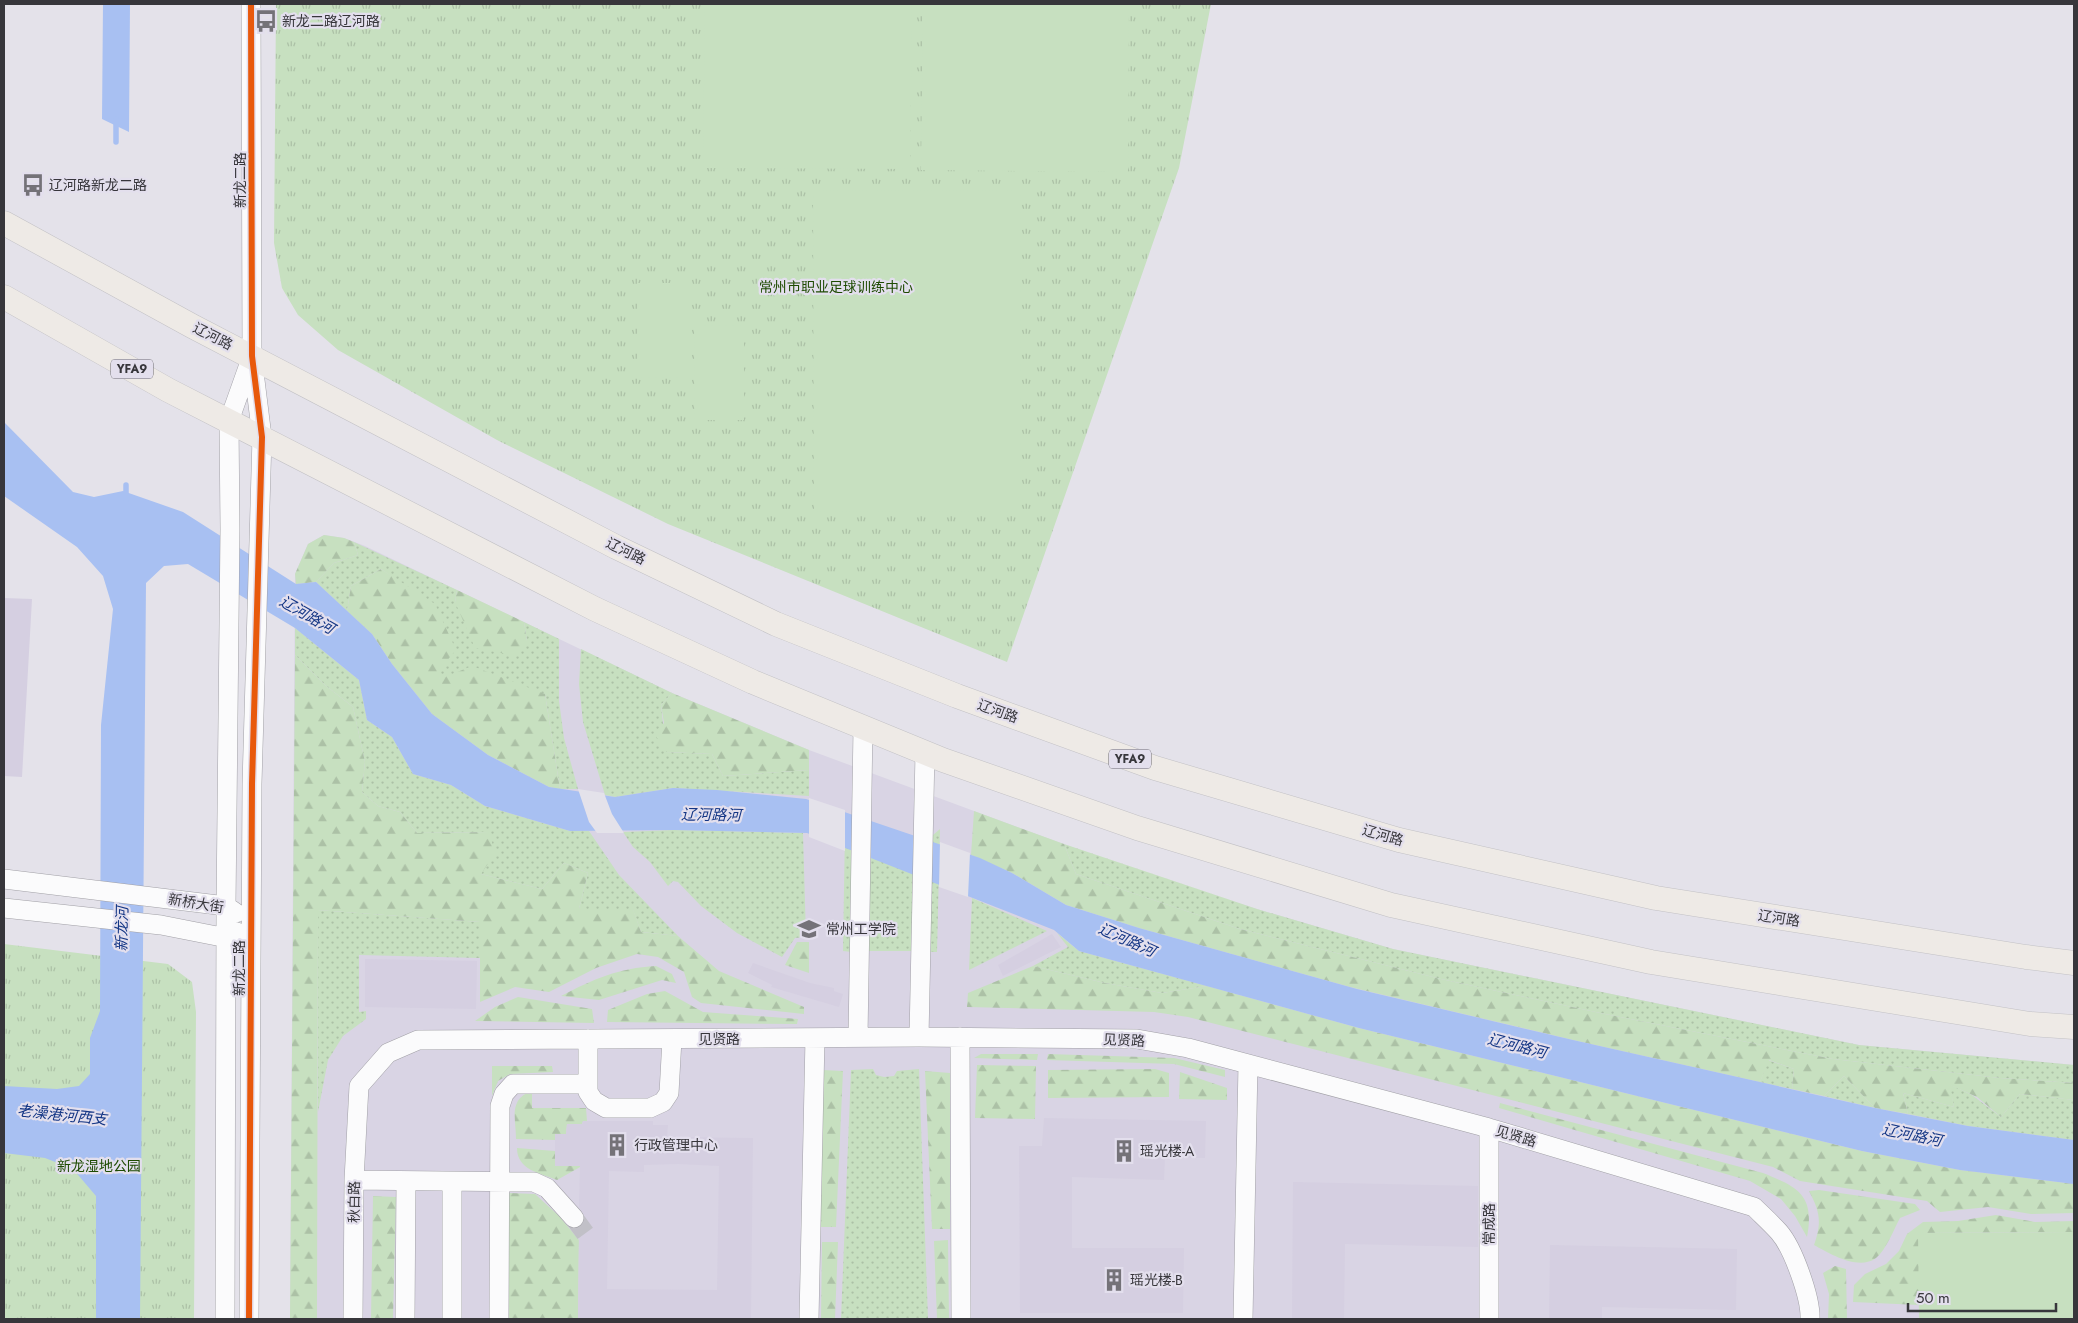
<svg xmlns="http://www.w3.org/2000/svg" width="2078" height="1323" font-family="Jost,'Noto Sans SC',sans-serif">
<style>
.built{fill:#d9d4e4}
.grass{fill:url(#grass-dots)}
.forest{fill:url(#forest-firs)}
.park{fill:url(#park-tufts)}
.pitch{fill:#c7e0c0}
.water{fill:#a8c0f2}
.pier{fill:#e4e2ea}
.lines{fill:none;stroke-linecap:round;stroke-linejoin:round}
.stream{stroke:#a8c0f2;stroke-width:5.5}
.building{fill:#d5cfe1;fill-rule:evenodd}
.minor-tunnel{stroke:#c1c0c7;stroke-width:19;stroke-dasharray:19 9;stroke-linecap:butt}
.minor-casing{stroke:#a1a0a6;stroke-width:20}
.major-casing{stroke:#c2c1c5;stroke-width:25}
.minor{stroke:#fbfbfc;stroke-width:19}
.major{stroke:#eeeae6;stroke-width:24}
.cycleway-casing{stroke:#e3dfed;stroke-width:9}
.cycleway{stroke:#e8590c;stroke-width:6}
.labels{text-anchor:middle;stroke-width:4.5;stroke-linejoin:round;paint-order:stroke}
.shield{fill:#e3dfed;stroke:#6b6970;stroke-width:1}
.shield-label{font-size:12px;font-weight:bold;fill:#37363b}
.poi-label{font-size:14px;fill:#37363b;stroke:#e3dfed;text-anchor:start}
.street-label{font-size:14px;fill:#37363b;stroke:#e3dfed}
.park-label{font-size:14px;fill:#1e4b02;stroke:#e3dfed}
.water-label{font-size:15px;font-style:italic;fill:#143685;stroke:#e3dfed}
</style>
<defs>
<pattern id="grass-dots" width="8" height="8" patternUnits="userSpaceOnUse" patternTransform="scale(1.25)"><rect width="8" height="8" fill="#c7e0c0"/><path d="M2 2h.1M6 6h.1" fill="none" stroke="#acc1a6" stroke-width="1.8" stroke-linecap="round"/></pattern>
<pattern id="forest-firs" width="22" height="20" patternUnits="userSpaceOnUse" patternTransform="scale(1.25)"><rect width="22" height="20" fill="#c7e0c0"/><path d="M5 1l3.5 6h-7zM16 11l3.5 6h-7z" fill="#acc1a6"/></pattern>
<pattern id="park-tufts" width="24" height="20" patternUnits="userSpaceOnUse" patternTransform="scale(1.25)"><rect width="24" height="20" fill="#c7e0c0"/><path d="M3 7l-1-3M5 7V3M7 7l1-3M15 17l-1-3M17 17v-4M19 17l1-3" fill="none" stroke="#acc1a6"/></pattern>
</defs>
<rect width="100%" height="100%" fill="#e4e2ea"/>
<path class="built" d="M324 535 344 538 365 546 672 693 809 750 1128 868 1257 909 1393 949 1859 1045 2074 1065V1319H290L295 574 308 544Z"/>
<path class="grass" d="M354 542 457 590 455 602 527 641 524 622 559 639V701L564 738 578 789H560L545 694 440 680 401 583 381 569 351 586 347 611 316 582 334 563 358 555Z
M295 628 359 680 367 720 392 737 413 774 451 785 485 806 570 831H589L619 875 678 936 641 932 633 910 579 909 588 873 564 863 542 889 481 874 489 832 417 833 400 812 378 806 362 792 365 762 353 707 325 685 295 655Z
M581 649 672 693 661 705 666 752 712 754 723 776 809 770V796L673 788 615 797 605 795 583 722 579 684Z
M845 827 852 832V952L843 951Z
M940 829 937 952H929L933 835Z
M674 830 803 833 806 937 795 938 782 957 737 933 701 906 678 882 673 881 668 886 650 862 633 847 623 832Z
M870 838 916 839 914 951H868Z
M1064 844 1257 909 1393 949 1859 1045 2074 1065V1083L2000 1078 1833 1059 1605 1014 1441 979 1240 929 1076 874Z
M972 898 1047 931 969 970Z
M318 910 480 922V958L359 955V1012L366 1011V1019L343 1036 328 1060 318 1112Z
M1057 933 1079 951 1207 986 1162 993 1105 983 1033 966 1068 947Z
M1768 1060 1794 1069 1792 1089 1760 1082Z
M873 1069 876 1075 884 1077 894 1076 897 1071 919 1069 928 1319H841L851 1070Z
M1844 1076 1875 1108 1824 1096Z
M1949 1084 1972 1095 2001 1117 2020 1094 2074 1100V1140L1968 1126 1908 1114 1903 1093 1954 1107Z"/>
<path class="forest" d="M324 535 344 538 354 542 358 555 334 563 316 582 296 584 295 574 308 544Z
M381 569 435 604 456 650 438 671 440 679 472 666 545 694 560 789 549 787 488 755 432 714 392 664 372 634 347 611 351 586Z
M457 590 524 622 527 641 513 655 475 648 455 602Z
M295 655 325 685 353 707 365 762 362 792 378 806 400 812 417 833 489 832 495 853 481 874 542 889 564 863 588 873 579 909H633L641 932 678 936 719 971 804 1007V1014L701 1003 692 997 684 972 658 957 637 954 596 968 549 992 515 987 480 1002V922L318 910 317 1319H290Z
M672 693 809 750V770L723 776 712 754 666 752 654 733 664 723 661 705Z
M974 811 1064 844 1076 874 1240 929 1441 979 1605 1014 1833 1059 2000 1078 2074 1083V1100L2020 1094 2001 1117 1977 1097 1950 1085 1954 1107 1903 1093 1908 1114 1875 1108 1844 1076 1824 1096 1792 1089 1794 1069 1769 1060 1760 1082 1573 1040 1350 987 1139 928 1066 905 1012 873 971 855Z
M797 942H809V973L785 965Z
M656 966 672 974 676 983 662 980 599 1000 561 996C594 979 618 968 656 966Z
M1033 966 1105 983 1162 993 1207 986 1359 1028 1862 1151 1960 1170 2074 1184V1213L2031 1214 1988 1207 1940 1212 1927 1201 1800 1181 1773 1167 1188 1017 1154 1012 967 1007 968 993Z
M665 991 703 1012 798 1019 797 1024 607 1022 608 1010 647 994Z
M518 997 592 1009 594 1023 475 1021 495 1007Z
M981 1054H1038L1037 1060 974 1058Z
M1048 1054 1174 1058 1225 1070V1077L1174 1064 1047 1060Z
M977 1065 1036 1066 1035 1119 975 1118Z
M492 1066H552L553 1072 510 1074 498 1081 492 1096Z
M1155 1069 1169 1073V1097L1048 1098V1070Z
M823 1070 843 1071 836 1227H818Z
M925 1071 950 1073V1229H932Z
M1180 1072 1227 1088V1100L1179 1099Z
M532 1091V1108H586L587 1121H583L582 1124H567L566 1134 555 1140 516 1139C516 1119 508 1099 532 1091Z
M1500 1103 1763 1173C1798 1187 1815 1195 1807 1237L1795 1216 1781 1199 1750 1181 1499 1108Z
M517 1148 555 1151V1166H582L557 1180C540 1173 517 1170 517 1148Z
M1819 1190 1915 1204 1920 1210 1900 1218C1894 1229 1886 1250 1876 1258 1859 1271 1830 1254 1814 1245 1822 1222 1820 1212 1809 1191Z
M509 1193 535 1194 559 1216 579 1240 578 1318 710 1319H506Z
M373 1196 396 1197 393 1319H371Z
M1996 1215 2035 1222 2074 1221V1232L1919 1233V1305L1853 1302 1854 1285 1865 1274 1886 1264 1899 1251 1907 1234 1923 1222 1958 1221Z
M948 1240 949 1319H937L934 1241Z
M822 1242H838L835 1319H821Z
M1835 1266 1846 1269 1847 1319H1828L1829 1294 1823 1273Z"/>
<path class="park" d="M276 4H1211L1179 168 1007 662 668 524 497 440 338 350 298 315 282 288 274 243Z
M4 944 168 964 192 982 196 1012 194 1319H4Z"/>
<path class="pitch" d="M705 4H912L910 169 703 168Z
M923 4H1129L1128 172 921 170Z
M1020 190 1021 511 814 512 813 191Z
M638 283H688V377L638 378Z
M744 325V420H695L694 326Z
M2074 1232V1319H1919L1918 1233Z"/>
<path class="water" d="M103 4H130L129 132 102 119Z
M4 422 73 492 94 497 123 491 183 512 296 584 316 582 372 634 392 664 432 714 488 755 549 787 615 797 673 788 717 790 806 799 980 858 1012 873 1066 905 1139 928 1357 989 1573 1040 1875 1108 1968 1126 2074 1140V1184L1960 1170 1862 1151 1359 1028 1079 951 1054 930 807 833 674 830 570 831 485 806 451 785 413 774 392 737 367 720 359 680 295 628 188 564 164 566 146 583 140 1319H96V1196L73 1169 45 1158 4 1153V1086L57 1089 79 1086 90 1074V1038L100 1011 101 725 113 609 103 576 77 547 4 496Z"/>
<path class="pier" d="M578 789 604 793 612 814 624 833H597L589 822Z
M809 798 845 810V851L809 837Z
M940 842 970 853 968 897 939 887Z"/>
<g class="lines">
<path class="stream" d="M116 119V142
M126 485V500"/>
</g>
<path class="building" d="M4 598 32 599 22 777 4 776Z
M1052 934 1061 947 1003 976 998 965Z
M365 959 477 961 476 1009 365 1007Z
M753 963 810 983 834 988V991L843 994 839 1007 771 987 772 985 748 973Z
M1044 1118 1206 1121 1205 1158 1165 1157 1164 1180 1072 1177V1248H1184L1183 1313H1020L1019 1146H1042Z
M583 1121H653V1125H668L667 1137 753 1138 751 1319 578 1318 579 1228 584 1222 585 1216 579 1207 580 1166H555V1134H566L567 1124H582ZM678 1164 719 1166 717 1290 607 1289 609 1171 644 1172V1165Z
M1293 1182 1478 1186V1247L1345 1244 1344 1319H1292Z
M1550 1245 1737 1249 1736 1310 1602 1307V1319H1549Z"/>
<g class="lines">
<path class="minor-tunnel" d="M574 1218 588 1237"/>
<defs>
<path id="minor" d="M4 879 226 906 236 913
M4 908 161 925 227 938 237 932
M858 1037 863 728
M919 1037 925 752
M960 1037 961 1319
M588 1039V1092L594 1101 606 1108H650L663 1102 669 1093 672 1039
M354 1180 534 1182 547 1188 574 1218
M452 1182V1319
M225 1319 226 906 230 529 229 421 251 359
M249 1319 252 784 262 437 252 356 251 4
M353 1319 354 1180 359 1086 388 1053 418 1040 919 1037 1137 1039 1188 1048 1489 1128 1754 1207C1762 1215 1771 1223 1779 1232 1793 1248 1811 1298 1810 1319
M405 1319 406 1181
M499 1319 500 1106 504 1094 513 1084H587
M809 1319 815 1038
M1243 1319 1248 1064
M1489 1319V1128"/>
<path id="major" d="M4 223 192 326 616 547 776 624 957 696 1155 768 1399 840 1656 898 2026 957 2074 963
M4 297 168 390 595 609 753 682 943 760 1137 828 1391 905 1651 962 2030 1024 2074 1027"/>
</defs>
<use href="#minor" class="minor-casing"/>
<use href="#major" class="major-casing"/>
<use href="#minor" class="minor"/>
<use href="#major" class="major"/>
<defs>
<path id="cycleway" d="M249 1319 252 784 262 437 252 356 251 4"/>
</defs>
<use href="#cycleway" class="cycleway-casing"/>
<use href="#cycleway" class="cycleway"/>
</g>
<defs>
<symbol id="bus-bare" viewBox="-9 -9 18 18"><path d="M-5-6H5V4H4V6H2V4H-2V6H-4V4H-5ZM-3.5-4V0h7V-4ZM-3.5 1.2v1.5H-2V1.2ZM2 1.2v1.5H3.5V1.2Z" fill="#747278" stroke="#e3dfed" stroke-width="2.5" paint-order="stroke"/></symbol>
<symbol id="university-bare" viewBox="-9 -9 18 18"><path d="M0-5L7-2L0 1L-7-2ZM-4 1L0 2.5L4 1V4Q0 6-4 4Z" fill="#747278" stroke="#e3dfed" stroke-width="2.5" paint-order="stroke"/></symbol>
<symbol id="building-bare" viewBox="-9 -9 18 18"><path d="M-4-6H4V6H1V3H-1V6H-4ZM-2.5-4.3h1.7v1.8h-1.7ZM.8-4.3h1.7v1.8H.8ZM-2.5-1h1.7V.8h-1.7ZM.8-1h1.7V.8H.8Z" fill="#747278" stroke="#e3dfed" stroke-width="2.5" paint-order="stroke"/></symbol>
</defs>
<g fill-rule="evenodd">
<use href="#bus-bare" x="250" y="5" width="32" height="32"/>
<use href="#bus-bare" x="17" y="169" width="32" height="32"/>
<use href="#university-bare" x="793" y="913" width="32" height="32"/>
<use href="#building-bare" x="601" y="1129" width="32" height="32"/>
<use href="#building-bare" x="1108" y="1135" width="32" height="32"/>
<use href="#building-bare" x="1098" y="1264" width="32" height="32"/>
</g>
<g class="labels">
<g class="shield">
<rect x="111" y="359.5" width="42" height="19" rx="4"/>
<rect x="1109" y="749.5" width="42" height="19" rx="4"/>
</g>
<g class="shield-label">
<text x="132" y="373">YFA9</text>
<text x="1130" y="763">YFA9</text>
</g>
<g class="poi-label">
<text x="282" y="26">新龙二路辽河路</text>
<text x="49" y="190">辽河路新龙二路</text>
<text x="826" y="934">常州工学院</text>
<text x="634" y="1150">行政管理中心</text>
<text x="1140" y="1156">瑶光楼-A</text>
<text x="1130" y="1285">瑶光楼-B</text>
</g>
<g class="street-label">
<text transform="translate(240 180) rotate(-90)" y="5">新龙二路</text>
<text transform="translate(213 336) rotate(27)" y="5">辽河路</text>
<text transform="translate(626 551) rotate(26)" y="5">辽河路</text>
<text transform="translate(998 711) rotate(20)" y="5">辽河路</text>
<text transform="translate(1383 835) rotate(16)" y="5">辽河路</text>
<text transform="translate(196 903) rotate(9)" y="5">新桥大街</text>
<text transform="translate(1779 918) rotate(9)" y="5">辽河路</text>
<text transform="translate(239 968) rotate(-90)" y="5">新龙二路</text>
<text x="719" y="1044">见贤路</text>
<text transform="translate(1124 1040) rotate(3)" y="5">见贤路</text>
<text transform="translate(1516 1136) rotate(17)" y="5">见贤路</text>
<text transform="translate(354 1202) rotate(-89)" y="5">秋白路</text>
<text transform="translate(1489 1224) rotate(-90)" y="5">常成路</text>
</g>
<g class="park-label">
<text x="836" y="292">常州市职业足球训练中心</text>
<text x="99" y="1171">新龙湿地公园</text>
</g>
<g class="water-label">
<text transform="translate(307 615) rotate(30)" y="5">辽河路河</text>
<text transform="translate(711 815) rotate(1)" y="5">辽河路河</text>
<text transform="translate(122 929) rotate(-89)" y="5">新龙河</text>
<text transform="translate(1127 940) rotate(24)" y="5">辽河路河</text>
<text transform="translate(1517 1046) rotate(14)" y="5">辽河路河</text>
<text transform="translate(62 1115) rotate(6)" y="5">老澡港河西支</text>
<text transform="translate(1912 1135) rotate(12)" y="5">辽河路河</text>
</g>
</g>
<rect width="2078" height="1323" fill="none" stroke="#37363b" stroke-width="10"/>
<path d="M1908 1303v8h148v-8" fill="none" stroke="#37363b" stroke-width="2.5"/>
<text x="1916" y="1303" font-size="15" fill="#37363b" stroke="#e3dfed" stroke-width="4" paint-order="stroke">50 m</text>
</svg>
